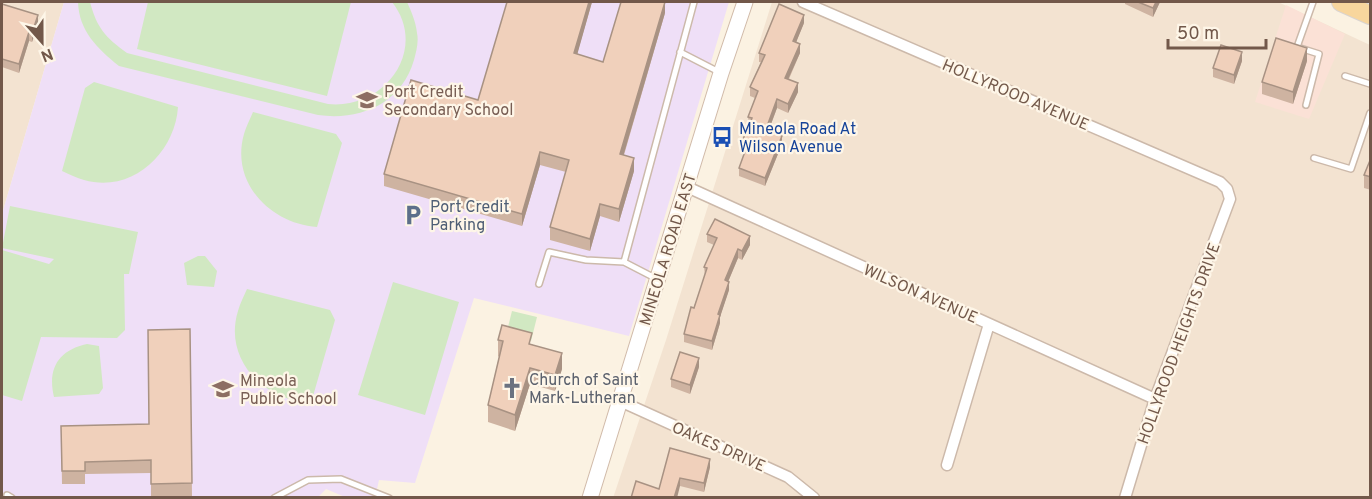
<svg xmlns="http://www.w3.org/2000/svg" width="1372" height="499" font-family="Overpass,sans-serif">
<style>
.residential{fill:#f3e3d1}
.commercial{fill:#fbe1d6}
.education{fill:#efdff7}
.green{fill:#d1e8c2}
.lines{fill:none;stroke-linecap:round;stroke-linejoin:round}
.lane-casing{stroke:#ccb9aa;stroke-width:8}
.street-casing{stroke:#ccb9aa;stroke-width:13}
.secondary-casing{stroke:#d1bbaa;stroke-width:17}
.primary-casing{stroke:#dad4d0;stroke-width:20}
.lane{stroke:#fff;stroke-width:5}
.street{stroke:#fff;stroke-width:10}
.secondary{stroke:#fff;stroke-width:15}
.primary{stroke:#f8d69d;stroke-width:18}
.wall{fill:#ceb3a1}
.shaded-wall{fill:#a89283}
.building{fill:#f0d0bb;stroke:#a89283;stroke-width:1.5}
.labels{text-anchor:middle;stroke-width:4.5;stroke-linejoin:round;paint-order:stroke}
.education-label{font-size:16px;fill:#785e54;stroke:#fef6e8;text-anchor:start}
.street-label{font-size:16px;fill:#72584a;stroke:#fef6e8}
.transit-label{font-size:16px;fill:#164399;stroke:#fef6e8;text-anchor:start}
.service-label{font-size:16px;fill:#4e5e75;stroke:#fef6e8;text-anchor:start}
.worship-label{font-size:16px;fill:#5b616d;stroke:#fef6e8;text-anchor:start}
</style>
<rect width="100%" height="100%" fill="#fbf2e2"/>
<path class="residential" d="M2 2H64L2 214Z
M772 2H1278L1370 45V497L613 498 666 340Z"/>
<path class="commercial" d="M1286 5 1345 34 1309 119 1255 102Z"/>
<path class="education" d="M64 2H729L629 336 474 298 415 483 379 480 375 498 345 497 326 489 317 498H2V214Z"/>
<path class="green" d="M78 2H90C97 28 105 37 127 53L328 104C385 110 429 49 392 2H407C411 11 416 22 417 33 419 42 416 52 414 60 401 104 360 121 318 115L119 66C97 48 79 31 78 2Z
M148 2H351L327 96 137 49Z
M94 82 178 107C175 153 132 194 84 180 77 178 69 174 62 171L85 88Z
M253 112 336 134 342 143 317 227C271 224 230 183 244 134 246 127 250 119 253 112Z
M10 206 138 232 129 274H124L125 330 117 338 41 337 22 401 2 395V250L49 264 54 259 2 248Z
M198 256H205L217 271 214 287 187 285 184 263Z
M393 282 459 302 425 415 358 395Z
M247 289 330 310 335 320 311 403C264 401 223 359 238 311 240 303 244 296 247 289Z
M512 311 537 317 531 341 508 327Z
M87 344 99 346 103 388 99 394 54 397C47 368 59 350 87 344Z"/>
<g class="lines">
<defs>
<path id="lane" d="M680 52 719 72
M1345 76 1370 84
M1306 105 1319 54 1297 47 1313 2
M1314 158 1351 169 1370 113
M655 278 624 262 694 2
M539 284 549 252 586 260 624 262
M7 498V495L12 498
M274 498 308 480 341 479 389 498"/>
<path id="street" d="M803 2 1220 182 1227 189 1230 199 1155 399 1125 498
M687 187 1155 399
M620 401 788 477 814 498
M947 465 989 324"/>
<path id="secondary" d="M590 498 721 73 745 2"/>
<path id="primary" d="M1341 2 1370 15"/>
</defs>
<use href="#lane" class="lane-casing"/>
<use href="#street" class="street-casing"/>
<use href="#secondary" class="secondary-casing"/>
<use href="#primary" class="primary-casing"/>
<use href="#lane" class="lane"/>
<use href="#street" class="street"/>
<use href="#secondary" class="secondary"/>
<use href="#primary" class="primary"/>
</g>
<path class="wall" d="M592 2 577 54 603 62 665 13 624 155 634 171 619 222 600 216 590 251 550 240V227L566 172 540 165 522 226 384 186V174L478 100Z
M1125 2H1160L1153 17 1125 4Z
M2 4 38 24 32 42 29 41 19 73 2 67Z
M804 23 796 42 800 53 789 79 798 92 788 113 777 108 769 130 782 144 765 186 739 176V168L744 154 741 152V144L749 126 748 117 755 98 750 96V87L761 62H759V53Z
M1242 61 1234 84 1213 77V68Z
M1307 61 1293 104 1262 94V82Z
M1371 158V190L1364 188V175Z
M707 234 750 245 742 260 738 258 728 282 729 290 720 317V323L712 350 684 342V334L705 276 704 267 714 245 707 242Z
M190 329 192 496H151V473L85 474V484H62L61 426 149 424Z
M498 340 532 344 562 369 555 391 530 384 515 431 488 422V405L499 357 498 356Z
M699 367 690 394 671 387V379Z
M670 448 710 467 704 492 680 486 659 489Z"/>
<path class="shaded-wall" d="M589 2H592L574 66V53Z
M665 2V13L620 167V154Z
M1156 2H1160L1153 17V8Z
M38 15V24L32 42V33Z
M804 15V23L793 50V41Z
M29 32V41L19 73V64Z
M800 44V53L785 86V78Z
M1307 48V61L1293 104V92Z
M1242 52V61L1234 84V75Z
M798 83V92L788 113V104Z
M777 99V108L766 137V129Z
M782 136V144L765 186V178Z
M540 152V165L522 226V214Z
M634 158V171L619 222V209Z
M600 204V216L590 251V239Z
M750 236V245L742 260V251Z
M738 249V258L725 289V280Z
M729 282V290L720 317V323L712 350V341L718 314Z
M562 353V369L555 391V375Z
M699 358V367L690 394V385Z
M530 368V384L515 431V415Z
M710 459V467L704 492V483Z
M680 478V486L677 498H674Z"/>
<path class="building" d="M507 2H589L574 53 603 62 621 2H665L620 154 634 158 619 209 600 204 590 239 550 227 569 160 540 152 522 214 384 174 411 80 478 100Z
M1138 2H1156L1153 8Z
M2 4 38 15 32 33 29 32 19 64 2 59Z
M779 4 804 15 793 41 800 44 785 78 798 83 788 104 777 99 766 129 782 136 765 178 739 168 747 146 741 144 752 118 748 117 758 91 750 87 765 55 759 53Z
M1276 38 1307 48 1293 92 1262 82Z
M1221 45 1242 52 1234 75 1213 68Z
M1371 158V177L1364 175Z
M715 219 750 236 742 251 738 249 725 280 729 282 718 314 720 315 712 341 684 334 691 307 694 308 707 268 704 267 717 238 707 234Z
M502 325 532 333 529 344 562 353 555 375 530 368 515 415 488 405 503 341 498 340Z
M190 329 192 483 151 484V460L85 462V471H62L61 426 149 424 148 330Z
M680 352 699 358 690 385 671 379Z
M670 448 710 459 704 483 680 478 674 498H631L636 481 659 489Z"/>
<defs>
<symbol id="school-bare" viewBox="-9 -9 18 18"><path d="M0-5L7-2L0 1L-7-2ZM-4 1L0 2.5L4 1V4Q0 6-4 4Z" fill="#8d6e63" stroke="#fef6e8" stroke-width="2.5" paint-order="stroke"/></symbol>
<symbol id="bus-bare" viewBox="-9 -9 18 18"><path d="M-5-6H5V4H4V6H2V4H-2V6H-4V4H-5ZM-3.5-4V0h7V-4ZM-3.5 1.2v1.5H-2V1.2ZM2 1.2v1.5H3.5V1.2Z" fill="#1a4fb4" stroke="#fef6e8" stroke-width="2.5" paint-order="stroke"/></symbol>
<symbol id="parking-bare" viewBox="-9 -9 18 18"><path d="M-3.5-5.5H1a3.5 3.5 0 0 1 0 7H-1V5.5H-3.5ZM-1-3.4V-.6H.8a1.4 1.4 0 0 0 0-2.8Z" fill="#5c6f8a" stroke="#fef6e8" stroke-width="2.5" paint-order="stroke"/></symbol>
<symbol id="church-bare" viewBox="-9 -9 18 18"><path d="M-1.2-6h2.4v3.5h3.3v2.4h-3.3V6h-2.4V-.1h-3.3v-2.4h3.3Z" fill="#6b7280" stroke="#fef6e8" stroke-width="2.5" paint-order="stroke"/></symbol>
</defs>
<g fill-rule="evenodd">
<use href="#school-bare" x="352" y="85" width="30" height="30"/>
<use href="#bus-bare" x="707" y="122" width="30" height="30"/>
<use href="#parking-bare" x="398" y="200" width="30" height="30"/>
<use href="#church-bare" x="497" y="373" width="30" height="30"/>
<use href="#school-bare" x="208" y="374" width="30" height="30"/>
</g>
<g class="labels">
<g class="education-label">
<text x="384" y="97">Port Credit<tspan x="384" dy="18">Secondary School</tspan></text>
<text x="240" y="386">Mineola<tspan x="240" dy="18">Public School</tspan></text>
</g>
<g class="street-label">
<text transform="translate(1016 94) rotate(23)" y="6">HOLLYROOD AVENUE</text>
<text transform="translate(667 249) rotate(-73)" y="6">MINEOLA ROAD EAST</text>
<text transform="translate(921 293) rotate(24)" y="6">WILSON AVENUE</text>
<text transform="translate(1178 343) rotate(-70)" y="6">HOLLYROOD HEIGHTS DRIVE</text>
<text transform="translate(719 446) rotate(24)" y="6">OAKES DRIVE</text>
</g>
<g class="transit-label">
<text x="739" y="134">Mineola Road At<tspan x="739" dy="18">Wilson Avenue</tspan></text>
</g>
<g class="service-label">
<text x="430" y="212">Port Credit<tspan x="430" dy="18">Parking</tspan></text>
</g>
<g class="worship-label">
<text x="529" y="385">Church of Saint<tspan x="529" dy="18">Mark-Lutheran</tspan></text>
</g>
</g>
<rect width="1372" height="499" fill="none" stroke="#72584a" stroke-width="6"/>
<g transform="translate(42 42) rotate(159)" stroke="#fef6e8" stroke-width="4.5" paint-order="stroke">
<path d="M0-4.5L10 22L0 15L-10 22Z" fill="#72584a"/>
<text y="-9" font-size="16" font-weight="bold" text-anchor="middle" fill="#72584a">N</text>
</g>
<path d="M1168 39v9h98v-9" fill="none" stroke="#72584a" stroke-width="3"/>
<text x="1177" y="39" font-size="18" fill="#72584a" stroke="#fef6e8" stroke-width="4.5" paint-order="stroke">50 m</text>
</svg>
